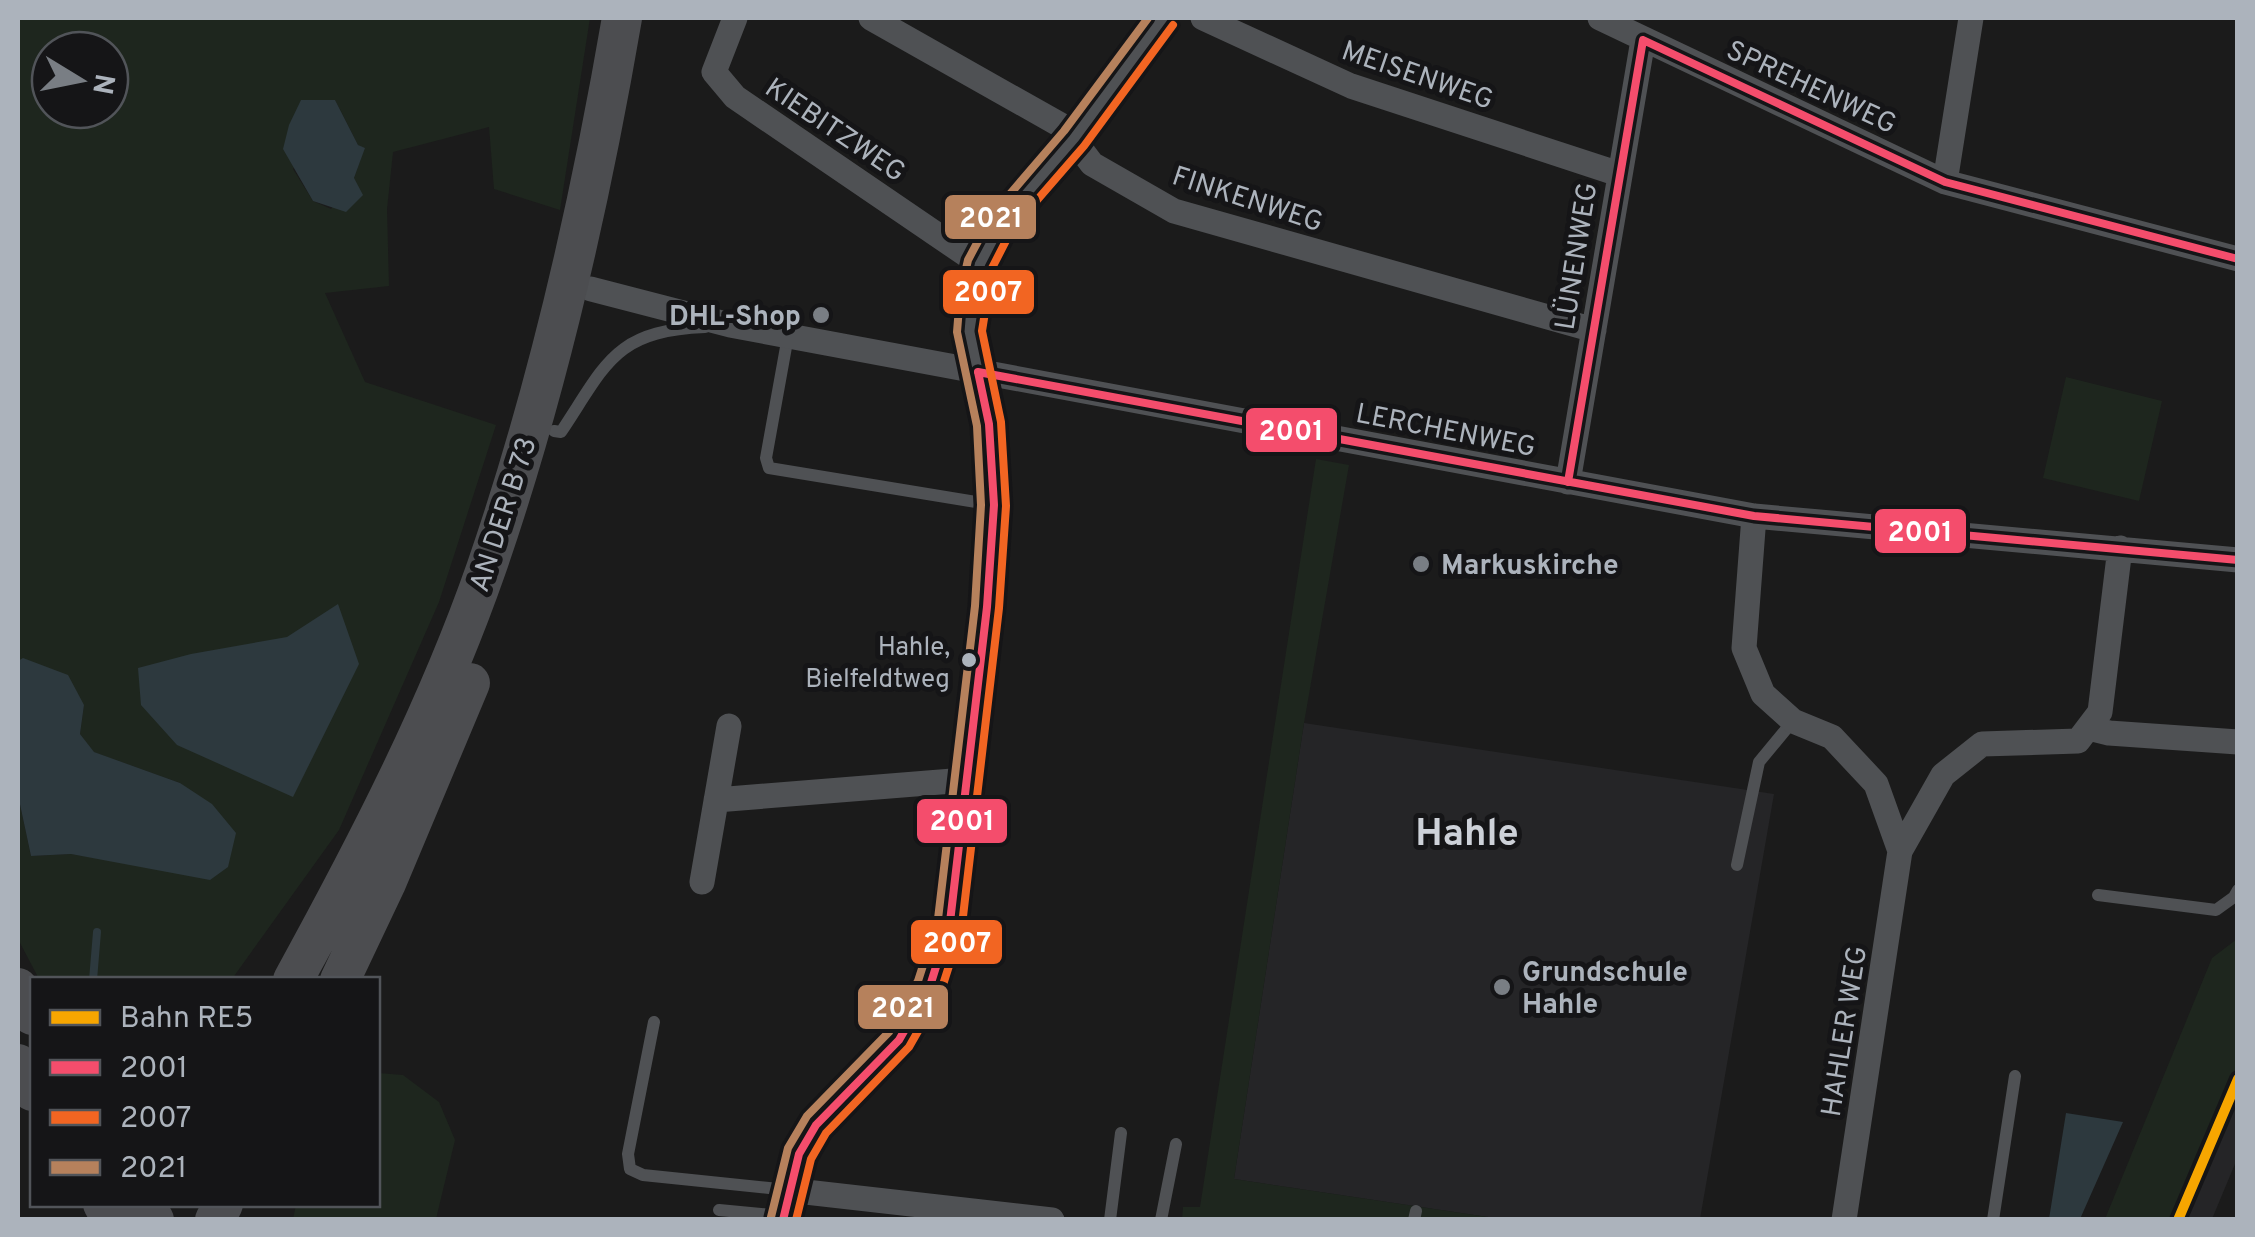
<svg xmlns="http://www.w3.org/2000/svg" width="2255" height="1237" font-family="Overpass,sans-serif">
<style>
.built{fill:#252527}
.green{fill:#1e261e;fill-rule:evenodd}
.water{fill:#2d393e}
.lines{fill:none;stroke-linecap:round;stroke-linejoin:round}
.stream{stroke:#2d393e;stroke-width:8}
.lane{stroke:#4f5154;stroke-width:12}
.street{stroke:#4f5154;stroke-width:25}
.primary{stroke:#4c4d50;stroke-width:40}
.bus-1-casing{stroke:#151517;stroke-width:15}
.bus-2-casing{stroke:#151517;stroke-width:15}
.bus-3-casing{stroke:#151517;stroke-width:15}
.bus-1{stroke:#f44d6c;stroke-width:8}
.bus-2{stroke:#f26522;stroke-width:8}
.bus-3{stroke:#b6815c;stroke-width:8}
.rail-1-casing{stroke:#151517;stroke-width:18}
.rail-1{stroke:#f7a600;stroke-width:10}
.poi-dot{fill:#797e84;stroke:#151517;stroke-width:4}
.bus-dot{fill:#acb3bc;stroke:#151517;stroke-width:4}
.labels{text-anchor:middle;stroke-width:10;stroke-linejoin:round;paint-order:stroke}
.bus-label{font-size:26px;fill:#acb3bc;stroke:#151517;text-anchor:end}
.street-label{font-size:28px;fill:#acb3bc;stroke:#151517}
.poi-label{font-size:28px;font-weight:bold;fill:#acb3bc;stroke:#151517;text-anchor:start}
.district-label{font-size:38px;font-weight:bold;fill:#cdd1d8;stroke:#151517}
.line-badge{stroke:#151517;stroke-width:4}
.badge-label{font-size:28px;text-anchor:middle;font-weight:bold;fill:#fff}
</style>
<rect width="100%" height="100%" fill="#1b1b1b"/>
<path class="built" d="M1304 723 1774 794 1700 1219H1501L1234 1179Z
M2237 1070V1159L2212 1219 2172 1220Z"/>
<path class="green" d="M18 18H590L560 210 494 189 489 127 393 152 387 209 389 286 325 293 365 382 496 425 439 602 339 830 232 979H39L18 939V795L31 856 71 854 122 862 180 783 93 752 80 734 84 705 24 659 18 661ZM50 50H110V110H50ZM335 100 358 145 364 149 354 178 331 209 313 201 293 169Z
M2066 377 2162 401 2139 501 2043 478Z
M1316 459 1349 465 1304 723 1234 1179 1501 1219 1182 1220 1183 1207H1200Z
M2237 939V1070L2172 1219H2105L2212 958Z
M378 1073 403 1075 439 1102 455 1140 436 1219H293L296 1205 378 1204Z"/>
<path class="water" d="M301 100H335L358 145 365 148 354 178 363 195 346 212 313 201 283 149 289 125Z
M338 604 359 664 293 797 177 745 141 705 138 668 191 654 287 637Z
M23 658 68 675 84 705 80 734 94 752 180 783 212 804 236 833 228 867 210 880 71 854 31 856 18 795V661Z
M2066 1113 2123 1122 2080 1219H2049Z"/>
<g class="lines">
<path class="stream" d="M93 980 97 932"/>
<path class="lane" d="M788 336 766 458 769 468 994 505
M554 431 561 432C607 363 614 331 705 327
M1737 865 1759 762 1793 721
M2098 895 2216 910 2234 897 2238 890
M654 1022 628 1154 630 1169 643 1175 788 1190
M719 1210 783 1216
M1110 1220 1121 1133
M1161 1220 1176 1144
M1414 1220 1416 1211
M1993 1220 2015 1076"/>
<path class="street" d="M735 18 714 72 735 97 980 264
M871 18 1064 127 1092 164 1174 211 1594 330
M1203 18 1351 86 1619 174
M1600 18 1945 182 2238 259
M1945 182 1971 18
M591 289 730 325 1754 516 2238 560
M1568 482 1643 40
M1754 516 1744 648 1763 694 1793 721 1832 737 1876 784 1900 851 1844 1220
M2089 728 2109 733 2238 742
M716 800 965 780
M1900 851 1943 775 1982 744 2078 741 2100 712 2120 548
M702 882 729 726
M788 1190 1052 1220
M783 1220 799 1154 816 1125 899 1040 930 986 950 922 987 607 994 505 989 424 969 332 972 298 980 264 1002 222 1074 139 1163 18"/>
<path class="primary" d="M293 980C366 847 436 712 486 569 548 390 590 204 622 18
M340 980 386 883 470 683
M18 988 32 1015
M18 1064 32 1091
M103 1204 112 1220
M145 1204 154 1220
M215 1220 223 1204"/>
<defs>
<path id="bus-1" d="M978 372 1754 516 2238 560
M1568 482 1643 40 1945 182 2238 259
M783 1220 799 1154 816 1125 899 1040 930 986 950 922 987 607 994 505 989 424 978 372"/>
<path id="bus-2" d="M796 1220 811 1159 826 1133 909 1047 941 991 962 925 999 608 1006 506 1001 422 982 331 992 268 1012 229 1084 146 1173 25"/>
<path id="bus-3" d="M771 1217 788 1148 807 1116 889 1032 918 981 938 919 975 606 981 505 977 426 957 332 960 295 968 260 992 215 1064 131 1148 18"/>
</defs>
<use href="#bus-1" class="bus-1-casing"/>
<use href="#bus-2" class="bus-2-casing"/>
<use href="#bus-3" class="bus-3-casing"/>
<use href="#bus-1" class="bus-1"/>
<use href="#bus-2" class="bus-2"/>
<use href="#bus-3" class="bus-3"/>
<defs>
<path id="rail-1" d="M2178 1220 2238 1079"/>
</defs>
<use href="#rail-1" class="rail-1-casing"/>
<use href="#rail-1" class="rail-1"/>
</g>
<g class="poi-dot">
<circle cx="821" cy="315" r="10"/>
<circle cx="1421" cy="564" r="10"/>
<circle cx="1502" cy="987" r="10"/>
</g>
<circle class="bus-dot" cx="969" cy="660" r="9"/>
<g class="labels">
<g class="bus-label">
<text x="950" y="655">Hahle,<tspan x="950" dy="32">Bielfeldtweg</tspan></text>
</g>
<g class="street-label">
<text transform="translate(1418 74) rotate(19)" y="10">MEISENWEG</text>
<text transform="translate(1812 86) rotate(25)" y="10">SPREHENWEG</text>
<text transform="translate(836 129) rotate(34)" y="10">KIEBITZWEG</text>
<text transform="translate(1248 198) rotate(18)" y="10">FINKENWEG</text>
<text transform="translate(1575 256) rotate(-81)" y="10">LÜNENWEG</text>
<text transform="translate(1446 429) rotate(11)" y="10">LERCHENWEG</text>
<text transform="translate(502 514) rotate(-72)" y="10">AN DER B 73</text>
<text transform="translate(1843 1031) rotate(-81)" y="10">HAHLER WEG</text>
</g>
<g class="poi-label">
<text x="801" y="325" text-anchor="end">DHL-Shop</text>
<text x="1441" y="574">Markuskirche</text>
<text x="1522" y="981">Grundschule<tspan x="1522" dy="32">Hahle</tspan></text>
</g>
<g class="district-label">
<text x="1467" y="845">Hahle</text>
</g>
</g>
<g class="line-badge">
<rect x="943" y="193" width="95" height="48" rx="10" fill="#b6815c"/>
<rect x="941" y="268" width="95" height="48" rx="10" fill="#f26522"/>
<rect x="1244" y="406" width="95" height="48" rx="10" fill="#f44d6c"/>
<rect x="1873" y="507" width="95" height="48" rx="10" fill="#f44d6c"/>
<rect x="915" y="797" width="94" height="48" rx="10" fill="#f44d6c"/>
<rect x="909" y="918" width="95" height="48" rx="10" fill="#f26522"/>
<rect x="856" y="983" width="94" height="48" rx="10" fill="#b6815c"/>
</g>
<g class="badge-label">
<text x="991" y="227">2021</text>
<text x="988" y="301">2007</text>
<text x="1291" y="440">2001</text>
<text x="1920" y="541">2001</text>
<text x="962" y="830">2001</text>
<text x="957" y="952">2007</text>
<text x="903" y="1017">2021</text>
</g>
<rect width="2255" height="1237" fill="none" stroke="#acb3bc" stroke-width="40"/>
<rect x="30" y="977" width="350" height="230" fill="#151517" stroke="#515459" stroke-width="2.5"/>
<rect x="50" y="1010" width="50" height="15" fill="#f7a600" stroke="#515459" stroke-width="2.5"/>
<text x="120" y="1027" font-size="30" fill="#acb3bc">Bahn RE5</text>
<rect x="50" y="1060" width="50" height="15" fill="#f44d6c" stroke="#515459" stroke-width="2.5"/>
<text x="120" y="1077" font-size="30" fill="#acb3bc">2001</text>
<rect x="50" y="1110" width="50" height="15" fill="#f26522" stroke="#515459" stroke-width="2.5"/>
<text x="120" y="1127" font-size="30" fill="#acb3bc">2007</text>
<rect x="50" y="1160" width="50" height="15" fill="#b6815c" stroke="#515459" stroke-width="2.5"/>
<text x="120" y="1177" font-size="30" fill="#acb3bc">2021</text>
<g transform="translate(80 80) rotate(100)"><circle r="48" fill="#151517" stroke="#515459" stroke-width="2.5"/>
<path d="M0-8L18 38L0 25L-18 38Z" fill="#797e84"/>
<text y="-15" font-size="28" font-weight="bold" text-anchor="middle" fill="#acb3bc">N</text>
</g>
</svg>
